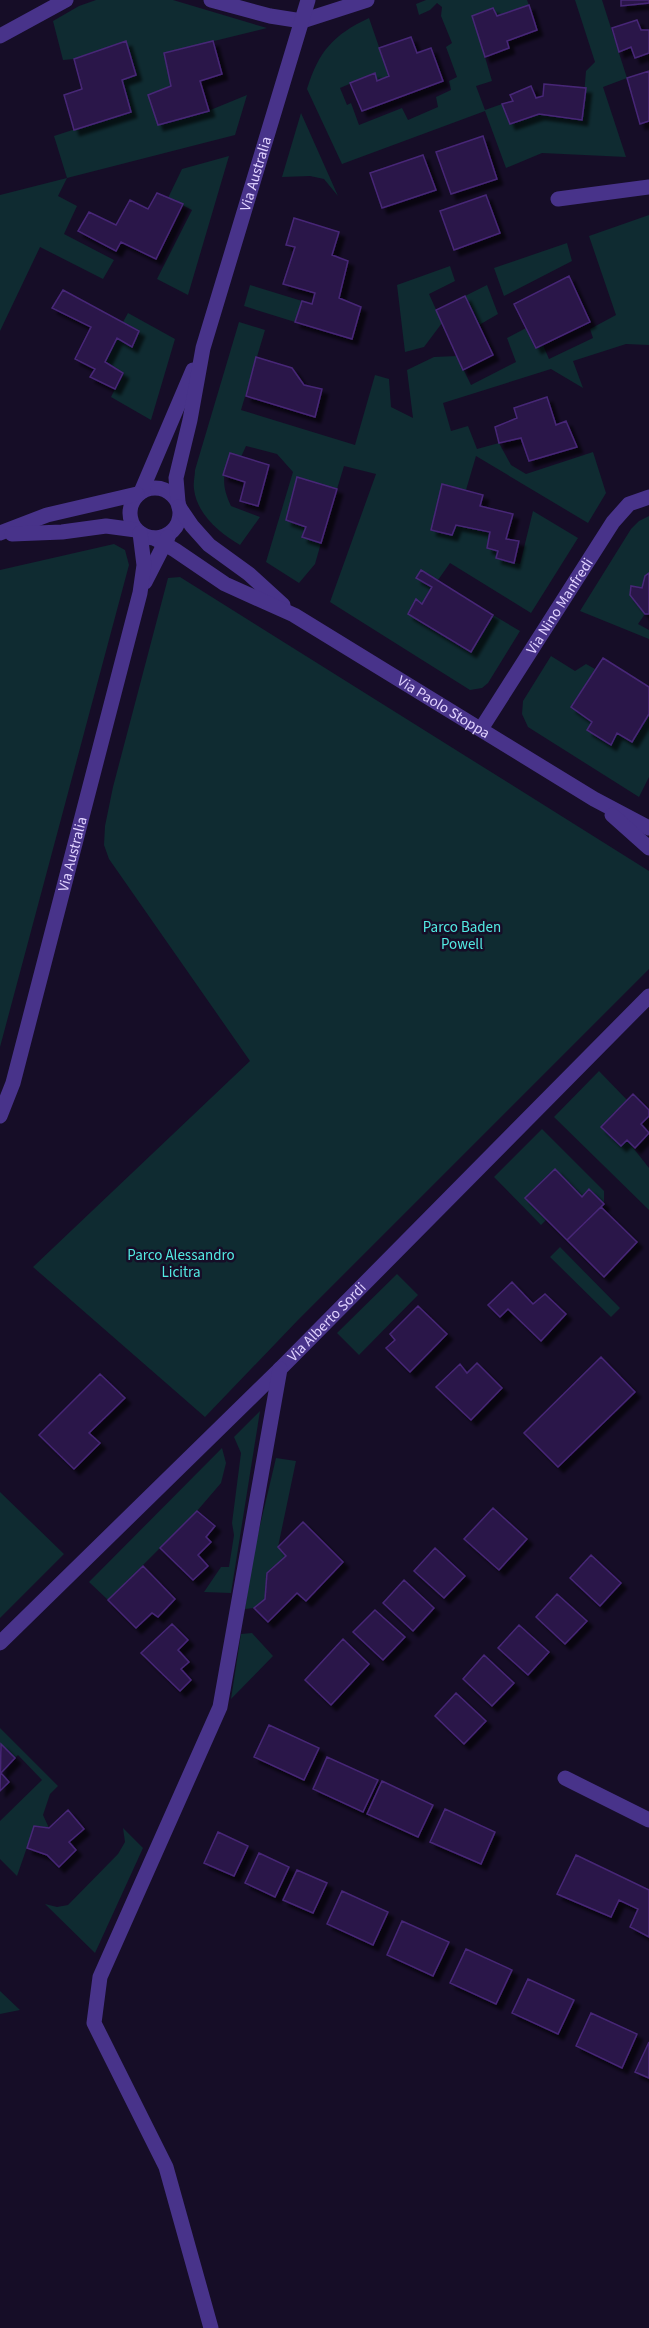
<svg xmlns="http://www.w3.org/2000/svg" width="649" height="2328" font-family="'Source Sans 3',sans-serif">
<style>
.green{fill:#0f2b31}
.building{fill:#2b1749;stroke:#472777;stroke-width:1.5;filter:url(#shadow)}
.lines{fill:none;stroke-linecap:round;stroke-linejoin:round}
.street{stroke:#48338a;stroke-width:15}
.labels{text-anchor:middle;stroke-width:5;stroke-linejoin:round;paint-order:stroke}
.street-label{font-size:15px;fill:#e0d2ff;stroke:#160d27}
.park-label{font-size:15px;fill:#53ebe3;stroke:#160d27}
</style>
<defs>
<filter id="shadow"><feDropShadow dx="5.5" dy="5.5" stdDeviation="1.5" flood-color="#0009"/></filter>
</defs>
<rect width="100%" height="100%" fill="#160d27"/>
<path class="green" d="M96 0H173L267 28 165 53 171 86 148 95 158 125 208 111 247 95 235 135 67 178 58 196 77 206 64 234 114 260 103 279 40 247 0 331V195L67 178 54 136 131 111 122 80 136 75 126 41 74 59 63 60 53 21 79 6Z
M426 0H527L529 5 497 16 493 8 485 57 492 81 476 86 485 110 502 104 511 124 539 114 582 120 586 71 595 62 575 0H602L627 78 603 87 626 157 542 153 506 168 485 111 342 164 307 89C319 51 333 35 369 18L389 76 377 81 375 73 340 88 347 105 351 103 359 125 402 108 408 120 438 107 436 97 451 90 449 81 457 77 446 47 452 43 441 16 442 7 437 3 430 10 419 15 416 4Z
M301 113 338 196 324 179 310 176 282 177Z
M229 156 188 295 157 279 192 210 168 198 182 169Z
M649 215V345L626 344 573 361 583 388 551 369 443 403 451 431 468 426 477 449 499 443 511 465 526 474 593 452 606 493 588 523 476 456 466 490 442 485 431 530 452 535 456 525 490 532 487 548 498 551 496 558 520 564 533 511 578 538 531 613 450 563 438 580 421 570 416 578 432 587 422 604 416 600 471 652 493 615 520 631 488 683 482 688 470 690 330 602 376 474 344 466 337 489 297 478 286 520 306 527 302 537 321 543 315 564 299 583 266 562 293 472 277 454 246 446 241 457 230 454C223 476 221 484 231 506L260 517 240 545C220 533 197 515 194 489 193 483 195 476 195 470L239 322 265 330 241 410 355 445 375 375 389 379 391 407 413 418 407 370 434 357 457 356 471 385 516 362 507 338 526 328 536 348 543 345 549 359 593 338 590 329 616 315 589 236Z
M567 243 572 261 504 296 494 268Z
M450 266 455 281 429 294 442 323 424 347 405 352 397 285Z
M250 285 302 301 295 322 244 306Z
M487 285 498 314 479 325 465 296Z
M128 313 175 339 151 420 111 397 123 373 105 362 117 338 133 346 139 331 123 322Z
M649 516V573L642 588 631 586 630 595 645 614 638 624 649 630V639L580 611 631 529 639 521Z
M114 544 125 550 129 565 0 1047V570Z
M180 577 649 871V969L298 1320 205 1417 33 1267 250 1061 109 859 104 845 105 826 113 787 168 578Z
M551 656 575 671 586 664 595 669 571 707 592 722 587 730 611 744 617 733 632 742 649 714V777L639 797 528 727 522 714 523 701Z
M599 1071 627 1100 601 1127 621 1146 627 1140 649 1168V1210L554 1117Z
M542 1129 604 1191V1204L590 1189 582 1197 555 1169 525 1198 546 1220 541 1225 494 1177Z
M560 1247 620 1308 611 1317 550 1257Z
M397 1274 418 1295 359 1355 337 1333Z
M260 1411 231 1593 204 1592 221 1567H229L234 1535 232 1523 241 1453 234 1437Z
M222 1448 226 1463 221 1483 197 1511 108 1600 89 1582Z
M276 1458 296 1461 278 1547 286 1556 267 1573 265 1599 254 1608 245 1609 253 1555Z
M0 1492 64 1554 0 1618Z
M252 1633 273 1656 231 1699 241 1634Z
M0 1728 58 1786 50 1794 43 1815 49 1828 34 1827 17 1876 0 1859V1821L42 1780 18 1755 15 1758 0 1745Z
M123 1828 143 1848 95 1953 45 1904 57 1907 68 1905 118 1854 125 1842Z
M0 1991 20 2010 0 2014Z"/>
<path class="building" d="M621 0H649V3L621 6Z
M529 5 537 30 507 41 509 48 485 57 472 16 493 8 497 16Z
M637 20 641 30H649V53L635 58 631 47 619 52 612 28Z
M411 37 417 53 431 48 443 81 362 111 350 83 375 73 377 81 389 76 379 48Z
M126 41 136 75 122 80 131 112 74 130 64 95 82 89 74 59Z
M213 41 222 74 200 81 209 111 158 125 148 95 171 86 164 53Z
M649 71V121L640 124 627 78Z
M544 84 586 88 582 120 539 114 510 124 502 104 513 101 510 95 531 86 536 98 543 96Z
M483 136 497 179 451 194 436 152Z
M423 155 436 190 382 208 370 173Z
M157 193 183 204 156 259 121 242 116 251 78 231 89 212 116 225 130 200 148 209Z
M486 195 500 233 454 250 440 211Z
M294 218 339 232 332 255 348 261 339 298 361 307 352 339 295 322 302 301 312 304 315 293 283 284 295 247 286 245Z
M569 276 590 322 536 348 514 304Z
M63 290 139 331 132 347 117 338 105 362 123 373 115 389 90 377 95 369 75 359 91 327 52 308Z
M465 296 493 355 463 370 436 310Z
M256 357 292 368 304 385 322 389 315 417 246 396Z
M547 397 556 425 566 421 577 447 529 461 521 438 499 443 495 427 517 418 514 408Z
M230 453 269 465 258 506 240 501 245 482 223 475Z
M297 477 337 489 321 543 302 537 306 527 286 520Z
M442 484 483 495 480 506 513 514 506 539 519 541 514 563 496 558 498 551 487 548 490 532 456 525 452 535 431 530Z
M421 570 493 615 471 652 408 614 416 599 422 604 432 587 416 578Z
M649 573V614H645L630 595 631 586 642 588 645 576Z
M603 658 649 687V714L632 742 617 733 611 745 587 730 592 722 571 707Z
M633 1094 649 1110V1116L641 1124 649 1133 635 1148 627 1140 621 1146 601 1127Z
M555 1169 582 1197 589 1189 604 1204 567 1240 525 1198Z
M601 1207 637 1242 604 1277 567 1240Z
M512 1282 533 1304 545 1294 566 1314 541 1341 508 1309 500 1317 488 1305Z
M418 1306 447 1334 410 1372 386 1348 395 1340 390 1334Z
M601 1357 635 1392 558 1467 524 1433Z
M477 1363 502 1388 471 1420 436 1387 460 1364 467 1373Z
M100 1374 125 1398 89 1433 100 1443 74 1469 39 1435Z
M493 1508 527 1539 499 1570 464 1539Z
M197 1511 215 1526 206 1537 211 1542 198 1555 208 1566 193 1580 160 1548Z
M303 1522 343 1562 306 1601 297 1593 268 1622 254 1608 265 1599 267 1573 286 1556 278 1547Z
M435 1548 465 1576 444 1598 414 1571Z
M591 1555 621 1583 600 1606 570 1578Z
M143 1566 175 1599 158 1617 152 1613 136 1628 108 1600Z
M404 1580 434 1608 413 1631 383 1603Z
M557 1594 587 1621 565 1644 536 1617Z
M375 1610 405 1637 383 1660 353 1632Z
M172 1624 188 1640 178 1650 189 1662 181 1669 191 1680 180 1691 141 1653Z
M519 1625 549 1652 528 1675 498 1648Z
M343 1639 369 1664 331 1705 305 1680Z
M484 1655 514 1683 492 1706 463 1679Z
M456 1693 486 1721 464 1744 435 1716Z
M269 1725 319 1748 304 1780 254 1757Z
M1 1744 15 1758 1 1773 9 1782 0 1791Z
M327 1757 378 1780 363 1812 313 1789Z
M382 1781 433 1805 418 1837 367 1814Z
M445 1809 495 1832 481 1864 430 1842Z
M68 1810 84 1829 69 1842 76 1850 59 1867 47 1855 27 1848 34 1826 49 1828Z
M218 1832 248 1846 234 1876 204 1863Z
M259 1853 289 1867 275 1897 245 1883Z
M576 1855 649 1890V1937L630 1927 638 1909 619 1900 611 1917 557 1894Z
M297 1870 327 1883 313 1913 283 1900Z
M342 1891 388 1912 373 1945 327 1924Z
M402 1921 449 1942 433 1976 387 1955Z
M466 1949 512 1970 496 2004 450 1983Z
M528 1979 574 2000 558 2034 512 2013Z
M591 2013 637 2034 622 2068 576 2046Z
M649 2042V2078L635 2072Z"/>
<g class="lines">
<g class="street">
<path d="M211 0 270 16 302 21 367 0"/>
<path d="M0 36 66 0"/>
<path d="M558 199 649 187"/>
<circle cx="155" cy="513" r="25"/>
<path d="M141 492 193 370"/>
<path id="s1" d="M178 502 176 478 190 420 203 348 308 0"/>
<path d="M179 507 192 526 209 545 249 574 283 605"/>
<path d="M0 533 47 515 137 494"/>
<path d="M12 534 62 532 106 526 136 530"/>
<path id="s2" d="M154 538 175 550 225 584 294 615 594 799 649 828"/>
<path d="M145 582 168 537"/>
<path id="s3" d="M481 729 613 522 629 504 649 497"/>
<path d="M612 815 649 848"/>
<path id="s4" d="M0 1116 13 1083 140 593 144 565 140 533"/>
<path id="s5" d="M0 1643 280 1369 649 996"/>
<path d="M565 1778 649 1820"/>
<path d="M211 2328 166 2167 94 2023 100 1977 220 1707 280 1369"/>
</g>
</g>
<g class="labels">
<g class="street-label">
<text dy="5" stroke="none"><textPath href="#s1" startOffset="339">Via Australia</textPath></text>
<text dy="5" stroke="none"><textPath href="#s3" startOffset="146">Via Nino Manfredi</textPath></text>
<text dy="5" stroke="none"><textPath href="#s2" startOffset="336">Via Paolo Stoppa</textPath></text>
<text dy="5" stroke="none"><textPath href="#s4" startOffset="272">Via Australia</textPath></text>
<text dy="5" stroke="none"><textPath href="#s5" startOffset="458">Via Alberto Sordi</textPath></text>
</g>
<g class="park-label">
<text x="462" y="932">Parco Baden<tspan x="462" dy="17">Powell</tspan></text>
<text x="181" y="1260">Parco Alessandro<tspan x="181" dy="17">Licitra</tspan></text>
</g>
</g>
</svg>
